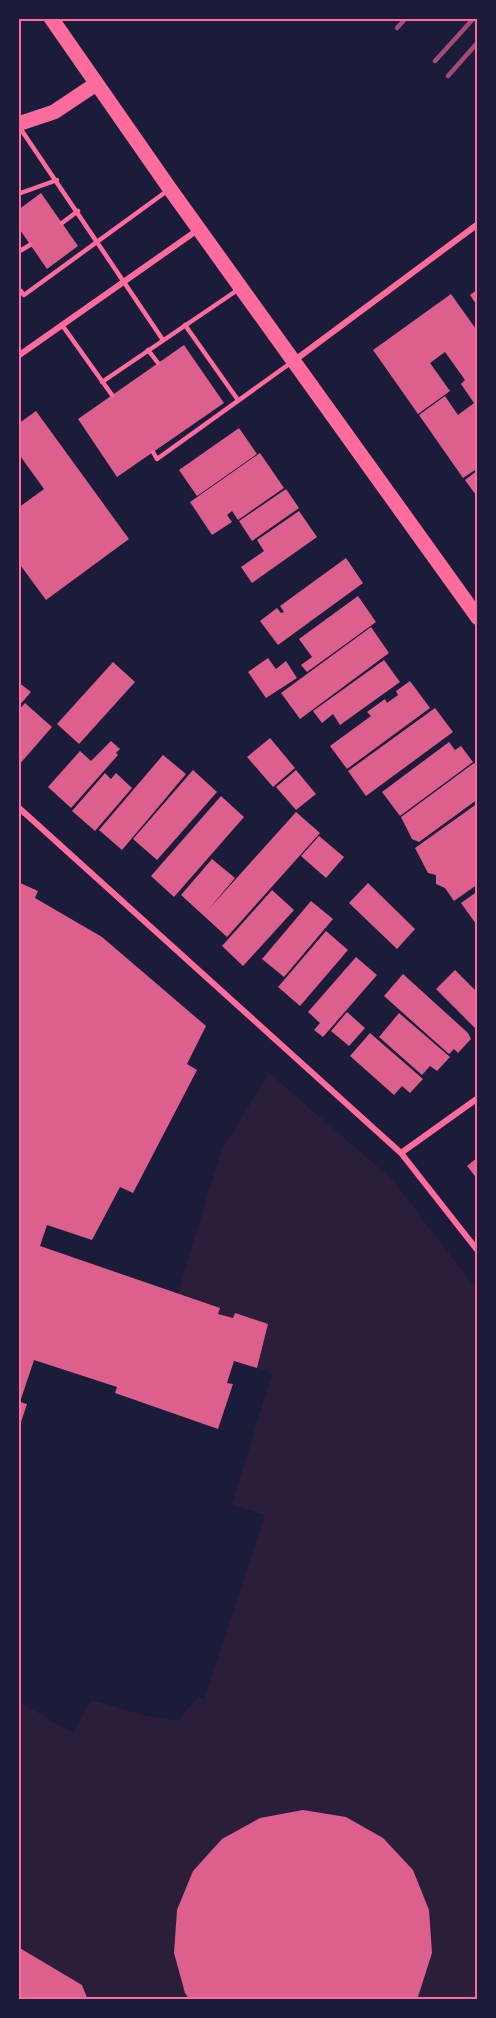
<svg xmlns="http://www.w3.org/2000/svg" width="496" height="2018" font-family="'Roboto Condensed',sans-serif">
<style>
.green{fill:#2a1e3b}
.building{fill:#dd5f8e}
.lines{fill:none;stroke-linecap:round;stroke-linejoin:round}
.service{stroke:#ff6b9d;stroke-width:4.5}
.minor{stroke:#ff6b9d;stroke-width:6}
.primary{stroke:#ff6b9d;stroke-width:15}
.rail{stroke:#a44b75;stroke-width:4.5}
.neatline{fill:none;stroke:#ff6b9d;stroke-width:2}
</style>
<rect width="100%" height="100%" fill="#1b1b3a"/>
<path class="green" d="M269 1073 393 1180 478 1292V2000H88L82 1985 18 1947V1701L73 1733 92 1700 146 1716 178 1721 198 1697 204 1699 265 1515 232 1505 272 1373 257 1368 267 1324 235 1313 233 1318 218 1314 220 1308 178 1293 221 1151Z"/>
<path class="building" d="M41 193 78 246 47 269 18 227V210Z
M478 289V307L470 295Z
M451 294 478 332V468L463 478 419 415 445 396 458 415 474 403 461 384 465 380 445 352 430 363 450 391 418 414 373 350Z
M184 345 224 403 117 477 78 419Z
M36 411 129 539 46 600 18 562V508L44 489 18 453V424Z
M239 428 257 454 197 496 179 470Z
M260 453 284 488 238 520 232 511 227 515 232 522 212 535 190 502Z
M478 470V498L465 480Z
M286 489 299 508 252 541 239 521Z
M299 511 317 537 252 583 241 567 264 551 257 540Z
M346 558 363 583 278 645 260 621 277 608 281 613 284 612 280 606Z
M358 596 376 622 307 672 301 665 312 657 299 639Z
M371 627 389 653 300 719 281 693Z
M268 658 276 669 286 661 297 678 266 698 248 672Z
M384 660 400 682 340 725 333 714 322 723 313 711Z
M113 662 135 682 79 744 57 724Z
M410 681 430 708 347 769 330 746 371 716 367 712 385 699 387 703 398 695 396 691Z
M18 682 31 692 18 707Z
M25 703 52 727 18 766V711Z
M435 708 453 732 366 796 348 771Z
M270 738 295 768 273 787 247 757Z
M111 741 120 749 116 753 118 755 71 808 48 787 80 751 91 761Z
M449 742 455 750 461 746 473 762 400 816 382 792Z
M163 755 186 774 122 850 99 830Z
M474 763 478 769V799L419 842 412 839 401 817Z
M193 770 217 792 157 860 133 839Z
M296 770 316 794 296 810 276 787Z
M105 773 111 779 116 773 132 788 95 831 72 811Z
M221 796 244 817 174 897 151 876Z
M478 803V884L454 901 445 888 436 884V875L428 873 415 848Z
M296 812 320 833 227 937 181 895 212 859 235 878 208 910Z
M319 836 344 857 326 878 301 856Z
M18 882 38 891 35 898 102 937 206 1026 187 1064 197 1070 133 1193 120 1187 92 1240 47 1225 40 1246 220 1308 218 1314 233 1318 235 1313 268 1324 257 1368 234 1361 227 1383 233 1384 218 1429 115 1393 117 1387 34 1360 20 1402 27 1404 18 1431Z
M368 883 415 929 397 949 349 903Z
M272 890 294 910 243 966 222 946Z
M478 891V922L476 924 461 903Z
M311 901 333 919 284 977 262 959Z
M326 931 348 950 300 1006 278 987Z
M356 957 377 975 323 1037 314 1030 320 1023 308 1012Z
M455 970 478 993V1031L436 989Z
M403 974 468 1033 471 1039 458 1053 454 1049 449 1054 384 996Z
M347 1012 365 1028 349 1046 331 1031Z
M399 1013 450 1057 437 1071 430 1066 422 1075 379 1037Z
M370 1033 423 1079 410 1093 402 1086 394 1095 350 1056Z
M478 1157V1180L467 1166Z
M303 1810 346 1817 383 1838 413 1870 429 1910 432 1953 417 2000H190L185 1993 174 1953 177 1910 193 1871 222 1839 260 1818Z
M18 1947 82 1985 88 2000H18Z"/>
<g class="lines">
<path class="service" d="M20 128 163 340
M18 194 57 180
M62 223 78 211
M18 252 30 245
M18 288 24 295 167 191
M62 325 112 395
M185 325 238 400
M148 350 158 363
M102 382 239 289
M153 452 157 459 292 362"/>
<path class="minor" d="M18 356 199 229
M295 360 478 224
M18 807 401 1153 478 1251
M401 1153 478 1098"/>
<path class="primary" d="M51 18 170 189 478 618
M18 124 54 112 96 84"/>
<path class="rail" d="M397 28 406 18
M435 61 474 18
M448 76 478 42"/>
</g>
<rect width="496" height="2018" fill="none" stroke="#1b1b3a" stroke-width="39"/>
<rect x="20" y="20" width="456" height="1978" class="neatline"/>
</svg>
